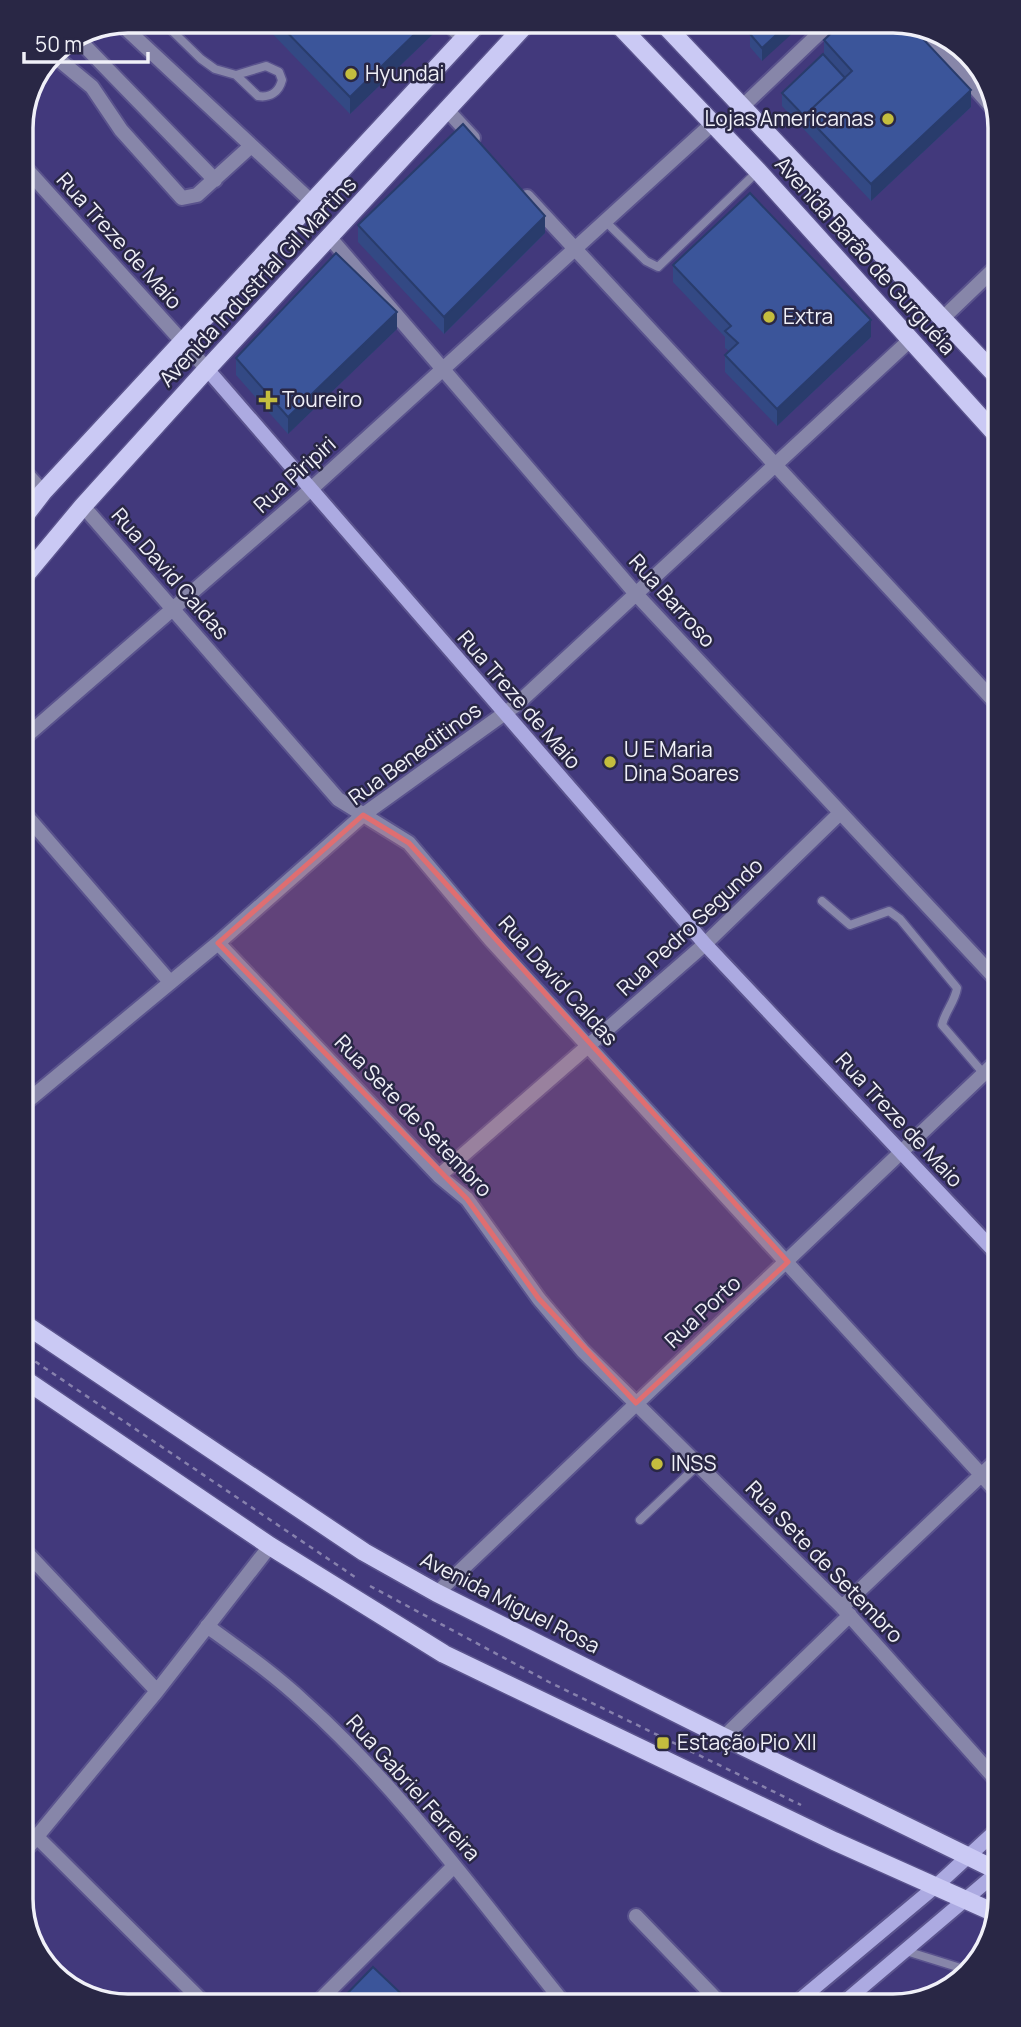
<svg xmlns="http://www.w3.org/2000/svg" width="1021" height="2027" font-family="Manrope,sans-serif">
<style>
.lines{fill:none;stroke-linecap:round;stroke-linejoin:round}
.lane-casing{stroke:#5a538d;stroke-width:11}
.street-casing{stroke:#5a538d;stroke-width:18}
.secondary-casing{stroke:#5a538d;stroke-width:18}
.primary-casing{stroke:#5a538d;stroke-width:21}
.path{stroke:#8781ad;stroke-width:2.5;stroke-dasharray:5 5;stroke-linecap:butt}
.lane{stroke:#8786a9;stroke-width:8}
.street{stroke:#8786a9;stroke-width:14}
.secondary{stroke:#acaae1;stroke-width:14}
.primary{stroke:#cac9f4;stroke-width:18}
.wall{fill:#334984}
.shaded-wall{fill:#293c6c}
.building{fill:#3b559a;stroke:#293c6c;stroke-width:2}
.marked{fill:#df6e71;fill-opacity:0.2;stroke:#df6e71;stroke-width:5;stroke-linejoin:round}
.poi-dot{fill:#c4bd3e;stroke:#292745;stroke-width:2.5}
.labels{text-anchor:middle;stroke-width:5;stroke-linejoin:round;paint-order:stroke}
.poi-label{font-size:21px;fill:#f0f0f8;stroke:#292745;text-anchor:start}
.street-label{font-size:21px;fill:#f0f0f8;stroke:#292745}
.rim{fill:none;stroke:#f0f0f8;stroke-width:3.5}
</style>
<rect width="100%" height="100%" fill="#42397c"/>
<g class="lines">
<defs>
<path id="lane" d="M162 21 201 59 215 69 236 75 258 96C270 98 279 92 282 80L279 72 266 66 236 75
M441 21 461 41
M605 221 646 261 658 267 758 171
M822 901 850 925 889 911 900 919 957 988C955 1002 945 1011 942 1025L984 1074
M640 1520 699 1464
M906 1951 967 1970"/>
<path id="street" d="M121 24 312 202
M924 30 992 107
M80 41 215 180
M52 54 92 87 121 130 182 198 197 195 251 146
M743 106 832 21
M448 111 473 138
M21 163 207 369
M527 197 995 702
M331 239 636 594 996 979
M943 318 993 270
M23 470 43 492
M83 506 338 799 409 843 490 939 998 1493
M24 738 310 490 712 124
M24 813 170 982
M218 943 439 1176 467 1199 539 1299 583 1351 842 1607 999 1783
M25 1103 218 943 363 815 516 705 910 340
M439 1176 705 944 839 814
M27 1553 157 1691
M437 1593 996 1062
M842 1607 998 1459
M207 1626C240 1650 274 1674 304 1702 402 1790 480 1900 563 2002
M724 1737 850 1615
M37 1837 206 2005
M29 1846 157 1691 270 1546
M636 1916 717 2000
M316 2004 454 1866"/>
<path id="secondary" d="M207 369 705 944 997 1254
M801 1999 936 1886 1000 1827
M848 1999 1000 1870"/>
<path id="primary" d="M615 21 758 171 993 431
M661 21 993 372
M23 518 43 492 480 21
M23 578 83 506 207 369 529 21
M26 1325 364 1552 437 1593 724 1737 1000 1872
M27 1381 270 1546 444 1654 834 1841 995 1913"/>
</defs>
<use href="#lane" class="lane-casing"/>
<use href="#street" class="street-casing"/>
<use href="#secondary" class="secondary-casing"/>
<use href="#primary" class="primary-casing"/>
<path class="path" d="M27 1356 355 1577
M370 1586 549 1682 801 1805"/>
<use href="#lane" class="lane"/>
<use href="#street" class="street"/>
<use href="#secondary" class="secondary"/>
<use href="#primary" class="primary"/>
</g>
<path class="wall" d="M260 21H433V34L350 114Z
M764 21 762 61 750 47V34Z
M824 40 971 107 871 201 782 106V93L824 55Z
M358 225 545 233 444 334 358 242Z
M673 265 871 337 777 426 725 372V355L729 351 725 348V337L673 282Z
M397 329 288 434 236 375V358Z"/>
<path class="shaded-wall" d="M428 21H433V34L350 114V97Z
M791 21H806L762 61V48Z
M971 90V107L871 201V184Z
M545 216V233L444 334V317Z
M397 312V329L288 434V417Z
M871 320V337L777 426V409Z"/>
<path class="building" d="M276 21H428L350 97Z
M764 21H791L762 48 750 34Z
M844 21H900L910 25 971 90 871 184 805 115 852 71 824 40Z
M823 54 845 78 805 115V117L782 93Z
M463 124 545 216 444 317 358 225Z
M750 193 871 320 777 409 725 355 738 343 725 331 731 326 673 265Z
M336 253 397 312 288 417 236 358Z
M373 1967 411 2003 337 2004Z"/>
<path class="marked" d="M363 815 409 843 788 1262 636 1403 539 1299 467 1199 218 943Z"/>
<g class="poi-dot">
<circle cx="351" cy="74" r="7"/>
<circle cx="888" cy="119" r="7"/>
<circle cx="769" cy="317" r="7"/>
<path d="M264.5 389.5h7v7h7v7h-7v7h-7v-7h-7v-7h7z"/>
<circle cx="610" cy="762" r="7"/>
<circle cx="657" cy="1464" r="7"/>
<rect x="656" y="1736" width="14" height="14" rx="3.5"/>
</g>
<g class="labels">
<g class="poi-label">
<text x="365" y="81">Hyundai</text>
<text x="874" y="126" text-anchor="end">Lojas Americanas</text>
<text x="783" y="324">Extra</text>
<text x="282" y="407">Toureiro</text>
<text x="624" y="757">U E Maria<tspan x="624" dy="24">Dina Soares</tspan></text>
<text x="671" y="1471">INSS</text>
<text x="677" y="1750">Estação Pio XII</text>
</g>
<g class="street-label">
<text transform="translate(119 241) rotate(48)" y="7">Rua Treze de Maio</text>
<text transform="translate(865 256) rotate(48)" y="7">Avenida Barão de Gurguéia</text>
<text transform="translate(258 282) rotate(-47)" y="7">Avenida Industrial Gil Martins</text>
<text transform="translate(295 475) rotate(-42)" y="7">Rua Piripiri</text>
<text transform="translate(170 574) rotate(49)" y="7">Rua David Caldas</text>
<text transform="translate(672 601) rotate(48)" y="7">Rua Barroso</text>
<text transform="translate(519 700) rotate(49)" y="7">Rua Treze de Maio</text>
<text transform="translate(415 754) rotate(-36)" y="7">Rua Beneditinos</text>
<text transform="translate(690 927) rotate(-43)" y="7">Rua Pedro Segundo</text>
<text transform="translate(558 981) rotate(48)" y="7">Rua David Caldas</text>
<text transform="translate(413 1116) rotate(46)" y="7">Rua Sete de Setembro</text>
<text transform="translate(899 1120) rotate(47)" y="7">Rua Treze de Maio</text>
<text transform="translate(703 1312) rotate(-43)" y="7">Rua Porto</text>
<text transform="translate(824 1562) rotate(46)" y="7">Rua Sete de Setembro</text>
<text transform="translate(510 1603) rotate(27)" y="7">Avenida Miguel Rosa</text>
<text transform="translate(413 1788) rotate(48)" y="7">Rua Gabriel Ferreira</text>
</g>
</g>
<path d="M0 0H1021V2027H0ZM128 33H893A95 95 0 0 1 988 128V1899A95 95 0 0 1 893 1994H128A95 95 0 0 1 33 1899V128A95 95 0 0 1 128 33Z" fill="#292745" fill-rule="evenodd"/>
<path class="rim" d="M128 33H893A95 95 0 0 1 988 128V1899A95 95 0 0 1 893 1994H128A95 95 0 0 1 33 1899V128A95 95 0 0 1 128 33Z"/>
<path d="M24 52v10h124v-10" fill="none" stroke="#f0f0f8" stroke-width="3.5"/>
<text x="35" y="52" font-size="21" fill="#f0f0f8" stroke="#292745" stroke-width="5" paint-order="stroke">50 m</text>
</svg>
